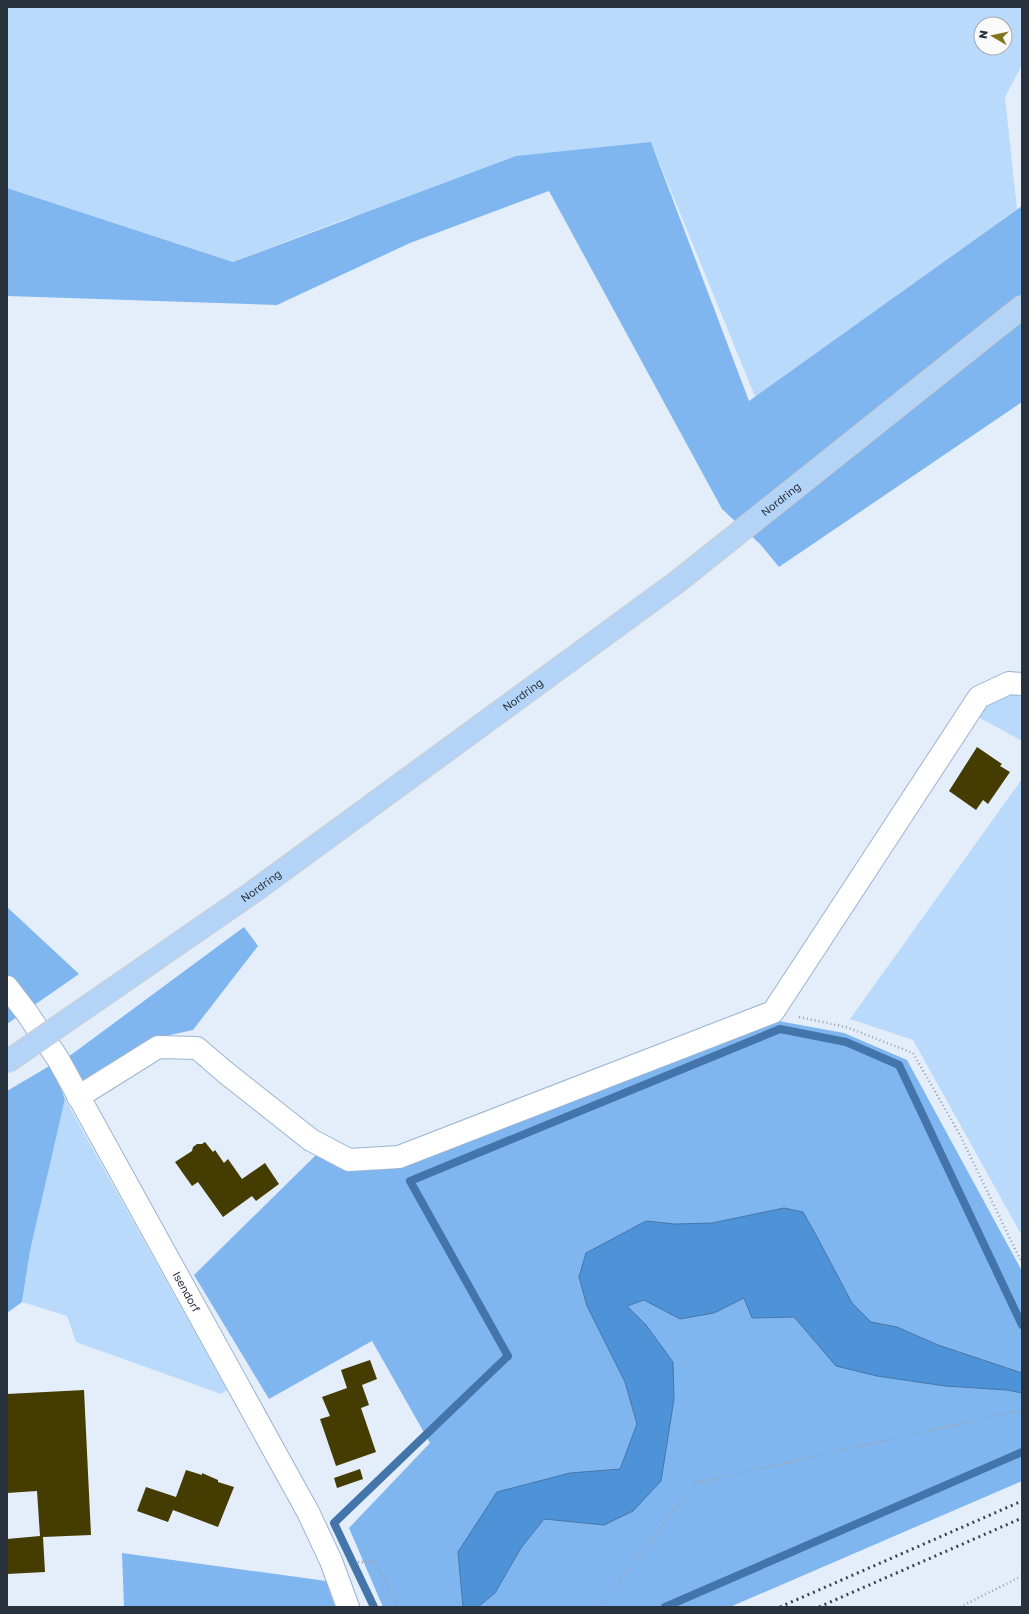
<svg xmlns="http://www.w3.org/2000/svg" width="1029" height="1614" font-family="'Golos Text',sans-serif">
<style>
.green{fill:#badafc;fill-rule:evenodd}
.forest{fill:#80b6f0}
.water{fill:#4e92d8;stroke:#4375aa}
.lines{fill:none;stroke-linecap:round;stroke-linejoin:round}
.stream{stroke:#4375aa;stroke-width:8}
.building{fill:#443c00}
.minor-casing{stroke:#9bb4d0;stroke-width:24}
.major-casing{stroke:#cbced0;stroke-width:24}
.path{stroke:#98a2ae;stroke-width:2.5;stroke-dasharray:1 3;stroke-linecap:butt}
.minor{stroke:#fff;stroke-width:22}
.major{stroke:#b4d4f7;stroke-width:22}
.rail{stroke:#3b4550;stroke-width:3;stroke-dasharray:2 4;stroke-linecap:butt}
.major-bridge-casing{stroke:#cbced0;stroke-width:24;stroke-linecap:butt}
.major-bridge{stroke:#b4d4f7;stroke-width:22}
.labels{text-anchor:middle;stroke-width:4;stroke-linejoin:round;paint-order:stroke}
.street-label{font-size:11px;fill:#28323d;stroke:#fafafa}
</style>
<rect width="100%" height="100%" fill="#e4eefa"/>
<path class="green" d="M7 7H1022V65L1005 97 1017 209 756 399 651 142 345 219 233 262 7 188ZM981 24H1005V48H981Z
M1015 691 1022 692V741L978 717 985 704Z
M1022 779V1236L913 1040 850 1019Z
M65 1099 227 1390 221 1394 76 1342 67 1316 22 1302 30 1251Z"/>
<path class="forest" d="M651 142 749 401 1022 206V402L779 567 760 544 722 509 549 191 410 243 277 305 7 296V188L233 262 516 156Z
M7 907 79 974 7 1024Z
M244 927 258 946 193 1030 161 1037 83 1087 64 1060Z
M773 1020 844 1033 907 1060 1022 1271V1373L938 1345 897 1327 871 1322 852 1303 816 1235 803 1212 784 1208 712 1223 675 1224 646 1221 627 1232 587 1306 625 1382 637 1424 620 1469 570 1473 458 1552 463 1607H383L349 1528 430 1443 372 1341 269 1399 194 1275 316 1155 347 1166Z
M51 1065 65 1099 30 1251 22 1302 7 1313V1091Z
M744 1297 753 1318 794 1317 815 1342 877 1376 945 1386 1007 1390 1022 1393V1481L730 1607H478L495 1593 521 1548 544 1519 604 1525 673 1362 646 1325 627 1306 644 1300 680 1319 714 1313Z
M122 1553 326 1581 335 1607H124Z"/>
<path class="water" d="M784 1208 803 1212 816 1235 852 1303 871 1322 897 1327 938 1345 1022 1373V1393L1007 1390 945 1386 877 1376 836 1366 794 1317 752 1318 744 1298 714 1313 680 1319 644 1300 627 1306 646 1325 673 1362 674 1399 661 1481 633 1511 604 1525 544 1519 521 1548 495 1593 478 1607H463L458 1552 497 1492 570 1473 620 1469 637 1424 625 1382 587 1306 579 1277 586 1253 646 1221 675 1224 712 1223Z"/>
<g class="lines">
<path class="stream" d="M374 1607 334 1523 508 1356 410 1181 780 1029 846 1042 899 1065 1022 1325
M665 1607 1022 1452"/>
</g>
<path class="building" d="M977 747 1002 764 1000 766 1010 772 988 804 983 800 976 810 949 791Z
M205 1142 213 1152 215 1150 224 1163 228 1159 242 1179 265 1163 279 1184 256 1201 252 1196 223 1217 198 1182 192 1186 175 1162 192 1151 193 1147 197 1144H202Z
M370 1360 377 1379 362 1385 369 1405 361 1408 376 1452 336 1466 320 1419 330 1416 322 1397 347 1388 341 1370Z
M84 1390 91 1535 43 1537 45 1572 7 1574V1539L40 1536 37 1491 7 1493V1394Z
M360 1469 363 1479 337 1488 334 1478Z
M186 1470 202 1475V1473L218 1480V1482L234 1487 218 1527 173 1510 168 1522 137 1511 146 1487 176 1497Z"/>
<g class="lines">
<defs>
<g id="minor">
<path id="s1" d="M7 987 27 1013 58 1059 308 1512 331 1561 348 1607"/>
<path d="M78 1097 158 1047 197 1048 225 1072 311 1140 349 1160 399 1157 773 1012 979 697 1009 683 1022 684"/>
</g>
<g id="major">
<path id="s2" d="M72 1017 253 892 677 582 1022 307"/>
</g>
</defs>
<use href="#minor" class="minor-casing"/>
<use href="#major" class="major-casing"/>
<path class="path" d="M799 1017 846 1027 913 1053 960 1135 1017 1253 1022 1261
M358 1562H375L398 1607
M599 1607 695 1483 1022 1410
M960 1607 1022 1576"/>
<use href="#minor" class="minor"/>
<use href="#major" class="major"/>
<path class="rail" d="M780 1607 1022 1501
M819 1607 1022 1518"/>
<defs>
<path id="major-bridge" d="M7 1062 72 1017"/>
</defs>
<use href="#major-bridge" class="major-bridge-casing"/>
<use href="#major-bridge" class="major-bridge"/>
</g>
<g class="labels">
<g class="street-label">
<text dy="4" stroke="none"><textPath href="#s2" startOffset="878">Nordring</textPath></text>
<text dy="4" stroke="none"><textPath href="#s2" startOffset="554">Nordring</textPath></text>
<text dy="4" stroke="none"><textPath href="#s2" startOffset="230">Nordring</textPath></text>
<text dy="4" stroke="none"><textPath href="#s1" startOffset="354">Isendorf</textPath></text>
</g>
</g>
<rect width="1029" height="1614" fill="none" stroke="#28323d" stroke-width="16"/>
<g transform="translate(993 36) rotate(279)"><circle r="19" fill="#fafafa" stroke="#a6aaae"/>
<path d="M0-3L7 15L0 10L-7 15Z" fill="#82761a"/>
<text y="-6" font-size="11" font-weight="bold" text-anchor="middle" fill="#28323d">N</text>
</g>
</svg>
